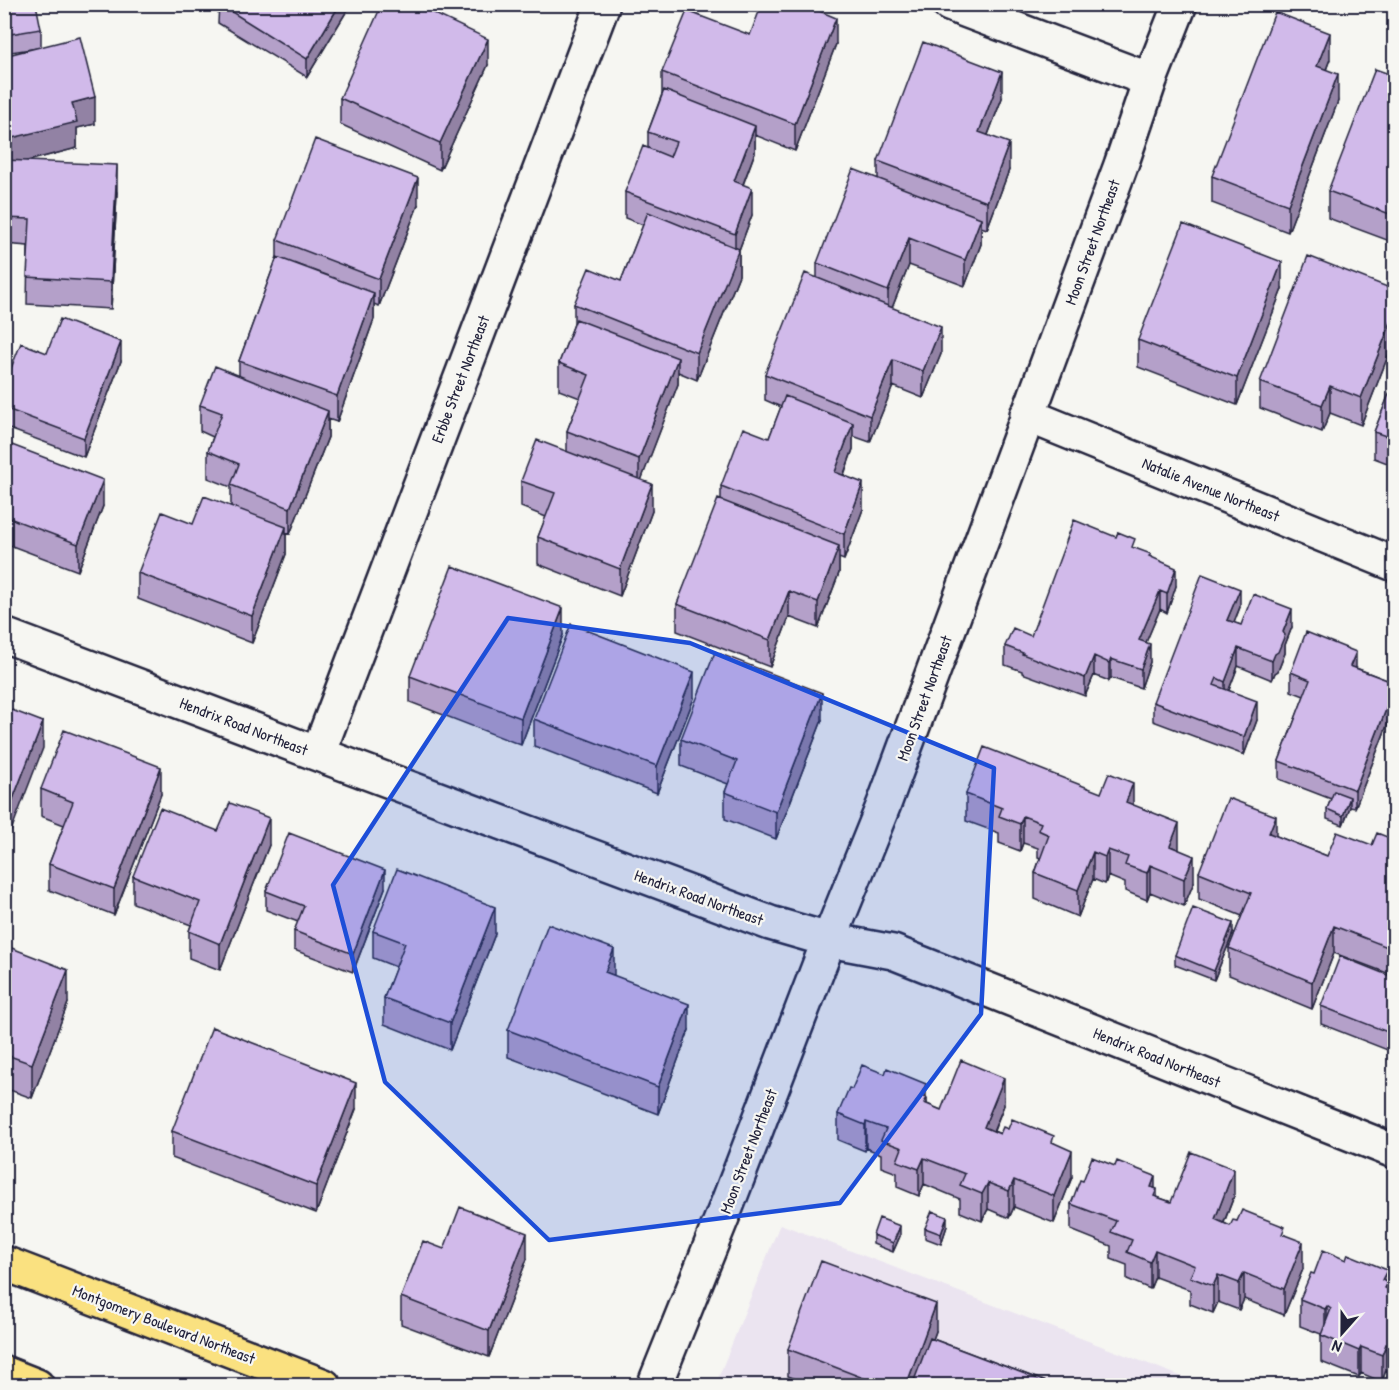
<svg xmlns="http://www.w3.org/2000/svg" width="1399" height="1390" font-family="'Patrick Hand',sans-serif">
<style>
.built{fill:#ebe4f0}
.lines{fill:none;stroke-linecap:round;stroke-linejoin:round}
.minor-casing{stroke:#22223b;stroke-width:38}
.major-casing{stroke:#22223b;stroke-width:38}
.minor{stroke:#f6f6f2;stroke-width:33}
.major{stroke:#fae180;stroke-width:33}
.wall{fill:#b4a0c9;stroke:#22223b;stroke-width:1.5}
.shaded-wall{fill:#9282a4;stroke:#22223b;stroke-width:1.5}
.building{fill:#d1baea;stroke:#22223b;stroke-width:1.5}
.marked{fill:#1d4ed8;fill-opacity:0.2;stroke:#1d4ed8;stroke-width:4.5;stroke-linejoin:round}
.labels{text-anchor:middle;stroke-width:4.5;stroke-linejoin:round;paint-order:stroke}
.street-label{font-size:16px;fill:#22223b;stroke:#f6f6f2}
</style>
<rect width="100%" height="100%" fill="#f6f6f2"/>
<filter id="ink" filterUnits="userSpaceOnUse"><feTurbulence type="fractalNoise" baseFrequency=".0167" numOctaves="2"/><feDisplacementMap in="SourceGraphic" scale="12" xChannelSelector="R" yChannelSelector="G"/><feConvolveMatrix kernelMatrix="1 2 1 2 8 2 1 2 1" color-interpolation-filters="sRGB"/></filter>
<g filter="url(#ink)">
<path class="built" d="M780 1224 1204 1385 715 1386Z"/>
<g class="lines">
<defs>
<path id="minor" d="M949 4 1150 80
M1027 415 1394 564
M4 635 318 754 770 923 829 940 893 952 1394 1151
M318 754 603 4
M654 1386 727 1205 829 940 884 804 1121 165 1150 80 1180 4"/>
<path id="major" d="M4 1263 324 1386
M4 1373 37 1386"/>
</defs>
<use href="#minor" class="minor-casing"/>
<use href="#major" class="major-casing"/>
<use href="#minor" class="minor"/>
<use href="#major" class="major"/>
</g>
<path class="wall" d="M4 4 41 29V47L95 124 77 128V148L28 161 117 192 111 309 27 304 28 246 4 244V56L38 48 4 53Z
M219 4H351L307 77 218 23Z
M750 35 836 44 795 151 755 135V152L743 185 752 215 739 250V275L697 380 678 372V384L641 480 652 511 620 596 538 564V537L546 517 521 507V481L567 452V431L580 398 559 390V363L574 324V304L621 281 643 225 625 218V192L648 148V132L662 94V72Z
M1330 59 1326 70 1338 101 1288 232 1212 203V176Z
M488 65 440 170 340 124V98Z
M1395 76V243L1328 218V191Z
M1002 98 988 135 1009 170 987 229 981 227V244L965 286 909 265 892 308 941 354 923 398 893 386 870 442 853 436V449L844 475 863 509 844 560 839 558V573L818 628 789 617 770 667 677 631V604L721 500V486L769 438 781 407 765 400V374L817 278V263L878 178V161Z
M418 205 379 306 374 304V319L337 422 328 419V437L290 534 286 533V554L252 643 138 599V573L193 524 231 506V487L208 478V451L213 437 200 431V405L239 375V361L277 257V240Z
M1282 289 1237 405 1138 367V340Z
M1395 290V338L1361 425 1330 413 1322 432 1260 408V382Z
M47 353 121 361 84 457 4 427V386Z
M1395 379V466L1374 458V432Z
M4 442 103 506 78 571 4 543Z
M1135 548 1151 557 1176 586 1167 613 1160 609 1146 642 1150 662 1141 688 1111 678 1109 681 1094 675 1085 696 1022 673V671L1005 665V646L1031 636Z
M1240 607 1234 623 1241 625 1292 627 1285 645V653L1278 671 1275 673 1272 680 1238 666 1229 690 1257 720 1244 755 1153 721V702Z
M563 635 521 745 410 702V676Z
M1356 668 1395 683V705L1355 808 1350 807 1343 825 1327 819V809L1331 799 1279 779V761L1304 696 1291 691V672Z
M694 698 657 793 534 746V719Z
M822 720 776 839 725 819V792L728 784 681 766V739Z
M1395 760V796L1389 795V776Z
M41 789 161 794 114 915 49 890V864L64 825 41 816Z
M1101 793 1133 805 1179 850 1194 882 1184 906 1150 892 1147 900 1125 891V883L1108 876 1105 884 1093 879 1078 917 1035 899V873L1040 858 1038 857V848L1023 843 1020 851 999 843V833L966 821V794Z
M218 831 269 845 220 970 189 958V931L191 925 133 903V876Z
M1276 836 1327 856 1395 840V976L1334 953 1312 1009 1229 975V948L1242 916 1199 899V872Z
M385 888 353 972 294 950V931L298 922 266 910V891Z
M373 931 495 934 450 1050 384 1024V998L396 967 373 958Z
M1233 933 1214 980 1175 965V955Z
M4 945 68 1003 32 1098 4 1088Z
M1395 978V1053L1321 1024V1006Z
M508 1030H689L658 1114 508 1057Z
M852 1089 926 1097 927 1104 941 1110 1004 1105 994 1131 1000 1134 1054 1143 1072 1177 1054 1223 1014 1207 1009 1218 988 1209 982 1221 960 1212V1199L924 1184 919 1196 897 1187V1173L881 1167V1154L866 1148 865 1151 838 1140V1114Z
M356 1109 316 1213 172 1158V1131Z
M1083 1181 1155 1189 1157 1197 1171 1202 1234 1196 1224 1223 1230 1226 1285 1235 1303 1269 1284 1315 1244 1299 1239 1310 1218 1302 1213 1313 1190 1304V1290L1155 1277 1150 1289 1127 1279V1265L1111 1259V1246L1071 1230V1204Z
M947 1226 941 1244 925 1238V1228Z
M873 1235 900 1236 893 1252 873 1244Z
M444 1249 527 1259 489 1357 401 1324V1297Z
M1346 1260 1387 1282 1388 1289 1395 1292V1374L1386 1370 1382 1382 1361 1373 1359 1377 1321 1362V1334L1300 1326V1299L1314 1274Z
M936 1331 933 1339 1057 1386H813L788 1376V1349Z"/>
<path class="shaded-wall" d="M340 4H351L307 77V59Z
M836 18V44L795 151V124Z
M1330 33V59L1317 93V66Z
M488 39V65L440 170V143Z
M1002 72V98L979 158V132Z
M1338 74V101L1288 232V205Z
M95 97V124L77 128V148L4 167V140L72 103Z
M755 126V152L734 208V181Z
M1009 143V170L987 229V202Z
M117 165V192L111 309V282Z
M418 178V205L379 306V279Z
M752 188V215L739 250V275L697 380V353L735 258V234Z
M981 218V244L965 286V260Z
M909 238V265L888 318V291Z
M1282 262V289L1237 405V378Z
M374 293V319L337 422V396Z
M1395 312V338L1361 425V398Z
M941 327V354L923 398V371Z
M121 342V361L84 457V438Z
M678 358V384L639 486V459Z
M893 360V386L870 442V416Z
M1330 386V413L1322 432V405Z
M328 411V437L290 534V508Z
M853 423V449L835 498V472Z
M103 480V506L78 571V544Z
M863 483V509L844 560V534Z
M652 484V511L620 596V569Z
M286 527V554L252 643V616Z
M839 546V573L818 628V602Z
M1176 568V586L1167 613V594Z
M1240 589V607L1227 639V620Z
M789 591V617L770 667V640Z
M1160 591V609L1139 659V640Z
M563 608V635L521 745V718Z
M1292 609V627L1285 645V653L1278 671 1275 673 1272 680V661Z
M1150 644V662L1141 688V669Z
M1238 648V666L1225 700V682Z
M1356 652V670L1350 666Z
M1094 656V675L1085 696V678Z
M1111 659V678L1109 681V663Z
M694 672V698L657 793V766Z
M1395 686V705L1355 808V790Z
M822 693V720L776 839V812Z
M1257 701V720L1244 755V737Z
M43 722V748L4 849V822Z
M161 767V794L114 915V889Z
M1133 783V809L1126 802Z
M1350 797V807L1343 825V816Z
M1023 816V843L1020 851V824Z
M1276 816V843L1269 833Z
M269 818V845L220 970V944Z
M1179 823V850L1170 846Z
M1108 850V876L1105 884V857Z
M1093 852V879L1078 917V890Z
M1194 856V882L1184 906V879Z
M1150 865V892L1147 900V873Z
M385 870V888L353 972V954Z
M495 907V934L450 1050V1023Z
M1233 923V933L1214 980V971Z
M1334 926V953L1312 1009V982Z
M614 949V976L605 972Z
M68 970V1003L32 1098V1064Z
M689 1004V1030L658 1114V1087Z
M1004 1078V1105L984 1154V1127Z
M356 1083V1109L316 1213V1186Z
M926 1084V1100L927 1098V1125L921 1095Z
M866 1122V1148L865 1151V1125Z
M1072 1151V1177L1054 1223V1196Z
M924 1158V1184L919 1196V1169Z
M1234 1169V1196L1215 1245V1219Z
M1155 1176V1193L1157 1189V1216L1151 1187Z
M1014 1180V1207L1009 1218V1191Z
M988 1183V1209L982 1221V1194Z
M947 1217V1226L941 1244V1234Z
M900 1226V1236L893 1252V1243Z
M527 1233V1259L489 1357V1331Z
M1303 1242V1269L1284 1315V1289Z
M1155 1250V1277L1150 1289V1262Z
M1387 1270V1286L1388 1283V1310L1382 1280Z
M1244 1273V1299L1239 1310V1283Z
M1218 1275V1302L1213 1313V1286Z
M936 1304V1331L916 1386H906Z
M1327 1306V1333L1325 1336V1309Z
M1386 1344V1370L1382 1382V1355Z
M1361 1347V1373L1359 1377V1351Z"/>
<path class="building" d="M4 4H36L41 29 4 35Z
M219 4H340L307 59Z
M382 4H414L488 39 440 143 340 98Z
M762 4H803L836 18 795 124 662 72 687 11 750 35Z
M1275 12 1330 33 1317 66 1338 74 1288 205 1212 176Z
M80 37 95 97 72 103 77 122 4 140V56Z
M923 42 1002 72 979 132 1009 143 987 202 878 161Z
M1375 69 1395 76V216L1328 191Z
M664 90 755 126 734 181 752 188 735 234 625 192 643 146 670 157 676 142 648 132Z
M315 139 418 178 379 279 277 240Z
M4 160 117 165 111 282 27 277 30 219 4 218Z
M853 169 981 218 965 260 909 238 888 291 817 263Z
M648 212 739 249 697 353 574 304 589 268 621 281Z
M1183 224 1282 262 1237 378 1138 340Z
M1308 256 1395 290V312L1361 398 1330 386 1322 405 1260 382Z
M277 257 374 293 337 396 239 361Z
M805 273 941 327 923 371 893 360 870 416 765 374Z
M60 319 121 342 84 438 4 408V386L21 343 47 353Z
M576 319 678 358 639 459 567 431 589 375 559 363Z
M215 366 328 411 290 508 231 485 239 464 208 451 222 413 200 405Z
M1395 379V439L1374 432Z
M785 396 853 423 835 472 863 483 844 534 721 486 743 428 769 438Z
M537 440 652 484 620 569 538 537 555 493 521 481Z
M4 442 103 480 78 544 4 516Z
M204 496 286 527 252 616 138 573 162 512 193 524Z
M718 499 839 546 818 602 789 591 770 640 677 604Z
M1074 520 1116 537 1118 532 1135 539 1132 547 1151 554 1149 556 1176 568 1167 594 1160 591 1139 640 1150 644 1141 669 1111 659 1109 663 1094 656 1085 678 1022 654 1023 653 1005 646 1013 628 1031 636Z
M452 566 563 608 521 718 410 676Z
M1202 574 1240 589 1227 620 1241 625 1253 594 1292 609 1283 632 1285 635 1278 652 1275 654 1272 661 1238 648 1225 682 1217 678 1214 685 1257 701 1244 737 1153 702Z
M571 624 694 672 657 766 534 719Z
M1306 632 1356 652 1350 666 1395 683V686L1355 790 1279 761 1310 680 1291 672Z
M715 652 822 693 776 812 725 792 737 761 681 739Z
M4 707 43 722 4 822Z
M64 730 161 767 114 889 49 864 73 802 41 789Z
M984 747 1101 793 1109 773 1133 783 1126 802 1179 823 1170 846 1194 856 1184 879 1150 865 1147 873 1125 865 1128 857 1108 850 1105 857 1093 852 1078 890 1035 873 1049 835 1038 830 1041 823 1023 816 1020 824 999 816 1002 808 966 794Z
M1395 760V778L1389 776Z
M1334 791 1350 797 1343 816 1327 809Z
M1228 798 1276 816 1269 833 1327 856 1337 832 1372 845 1377 833 1395 840V950L1334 926 1312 982 1229 948 1251 893 1199 872Z
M230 803 269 818 220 944 189 931 200 902 133 876 160 808 218 831Z
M289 833 385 870 353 954 294 931 304 906 266 891Z
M397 869 495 907 450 1023 384 998 405 943 373 931Z
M1193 908 1233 923 1214 971 1175 955Z
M548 924 614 949 605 972 689 1004 658 1087 508 1030Z
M4 945 68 970 32 1064 4 1054Z
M1340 956 1395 978V1035L1321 1006Z
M212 1027 356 1083 316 1186 172 1131Z
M961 1060 1004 1078 984 1127 1000 1134 1003 1127 1008 1129 1012 1119 1054 1136 1052 1142 1072 1151 1054 1196 1014 1180 1009 1191 988 1183 982 1194 960 1185 965 1174 924 1158 919 1169 897 1161 902 1148 881 1140 886 1129 866 1122 865 1125 838 1114 849 1088 852 1089 862 1065 885 1074 887 1068 926 1084 921 1095 927 1098 924 1103 941 1110Z
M1191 1152 1234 1169 1215 1219 1230 1226 1233 1220 1237 1221 1242 1210 1285 1227 1282 1234 1303 1242 1284 1289 1244 1273 1239 1283 1218 1275 1213 1286 1190 1277 1195 1266 1155 1250 1150 1262 1127 1252 1132 1240 1111 1232 1116 1221 1071 1204 1080 1180 1083 1181 1092 1157 1115 1166 1117 1161 1155 1176 1151 1187 1157 1189 1154 1196 1171 1202Z
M460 1207 527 1233 489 1331 401 1297 423 1241 444 1249Z
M932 1211 947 1217 941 1234 925 1228Z
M879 1218 900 1226 893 1243 873 1235Z
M1323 1250 1346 1260 1348 1254 1387 1270 1382 1280 1388 1283 1385 1288 1395 1292V1347L1386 1344 1382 1355 1361 1347 1359 1351 1321 1335 1331 1309 1327 1306 1325 1309 1300 1299 1311 1273 1314 1274Z
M821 1261 936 1304 906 1386H884L788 1349Z
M930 1338 1057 1386H912Z"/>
</g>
<path class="marked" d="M508 618 690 643 994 768 981 1014 840 1203 549 1240 385 1082 333 885Z"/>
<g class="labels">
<g class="street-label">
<text transform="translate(1092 242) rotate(-70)" y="6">Moon Street Northeast</text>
<text transform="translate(460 379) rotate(-69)" y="6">Erbbe Street Northeast</text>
<text transform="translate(1211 489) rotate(22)" y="6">Natalie Avenue Northeast</text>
<text transform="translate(924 698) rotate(-70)" y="6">Moon Street Northeast</text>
<text transform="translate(244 726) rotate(21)" y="6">Hendrix Road Northeast</text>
<text transform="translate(699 897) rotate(20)" y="6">Hendrix Road Northeast</text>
<text transform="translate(1157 1057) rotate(22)" y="6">Hendrix Road Northeast</text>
<text transform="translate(748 1151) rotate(-69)" y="6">Moon Street Northeast</text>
<text transform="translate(164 1324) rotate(21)" y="6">Montgomery Boulevard Northeast</text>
</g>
</g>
<rect width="1399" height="1390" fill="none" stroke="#f6f6f2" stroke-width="24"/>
<rect x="12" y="12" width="1375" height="1366" fill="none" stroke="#22223b" stroke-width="2" filter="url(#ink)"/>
<g transform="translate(1342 1333) rotate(201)" stroke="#f6f6f2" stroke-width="4.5" paint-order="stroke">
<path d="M0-4.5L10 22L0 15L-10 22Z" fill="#22223b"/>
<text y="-9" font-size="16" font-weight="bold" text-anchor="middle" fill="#22223b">N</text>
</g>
</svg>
